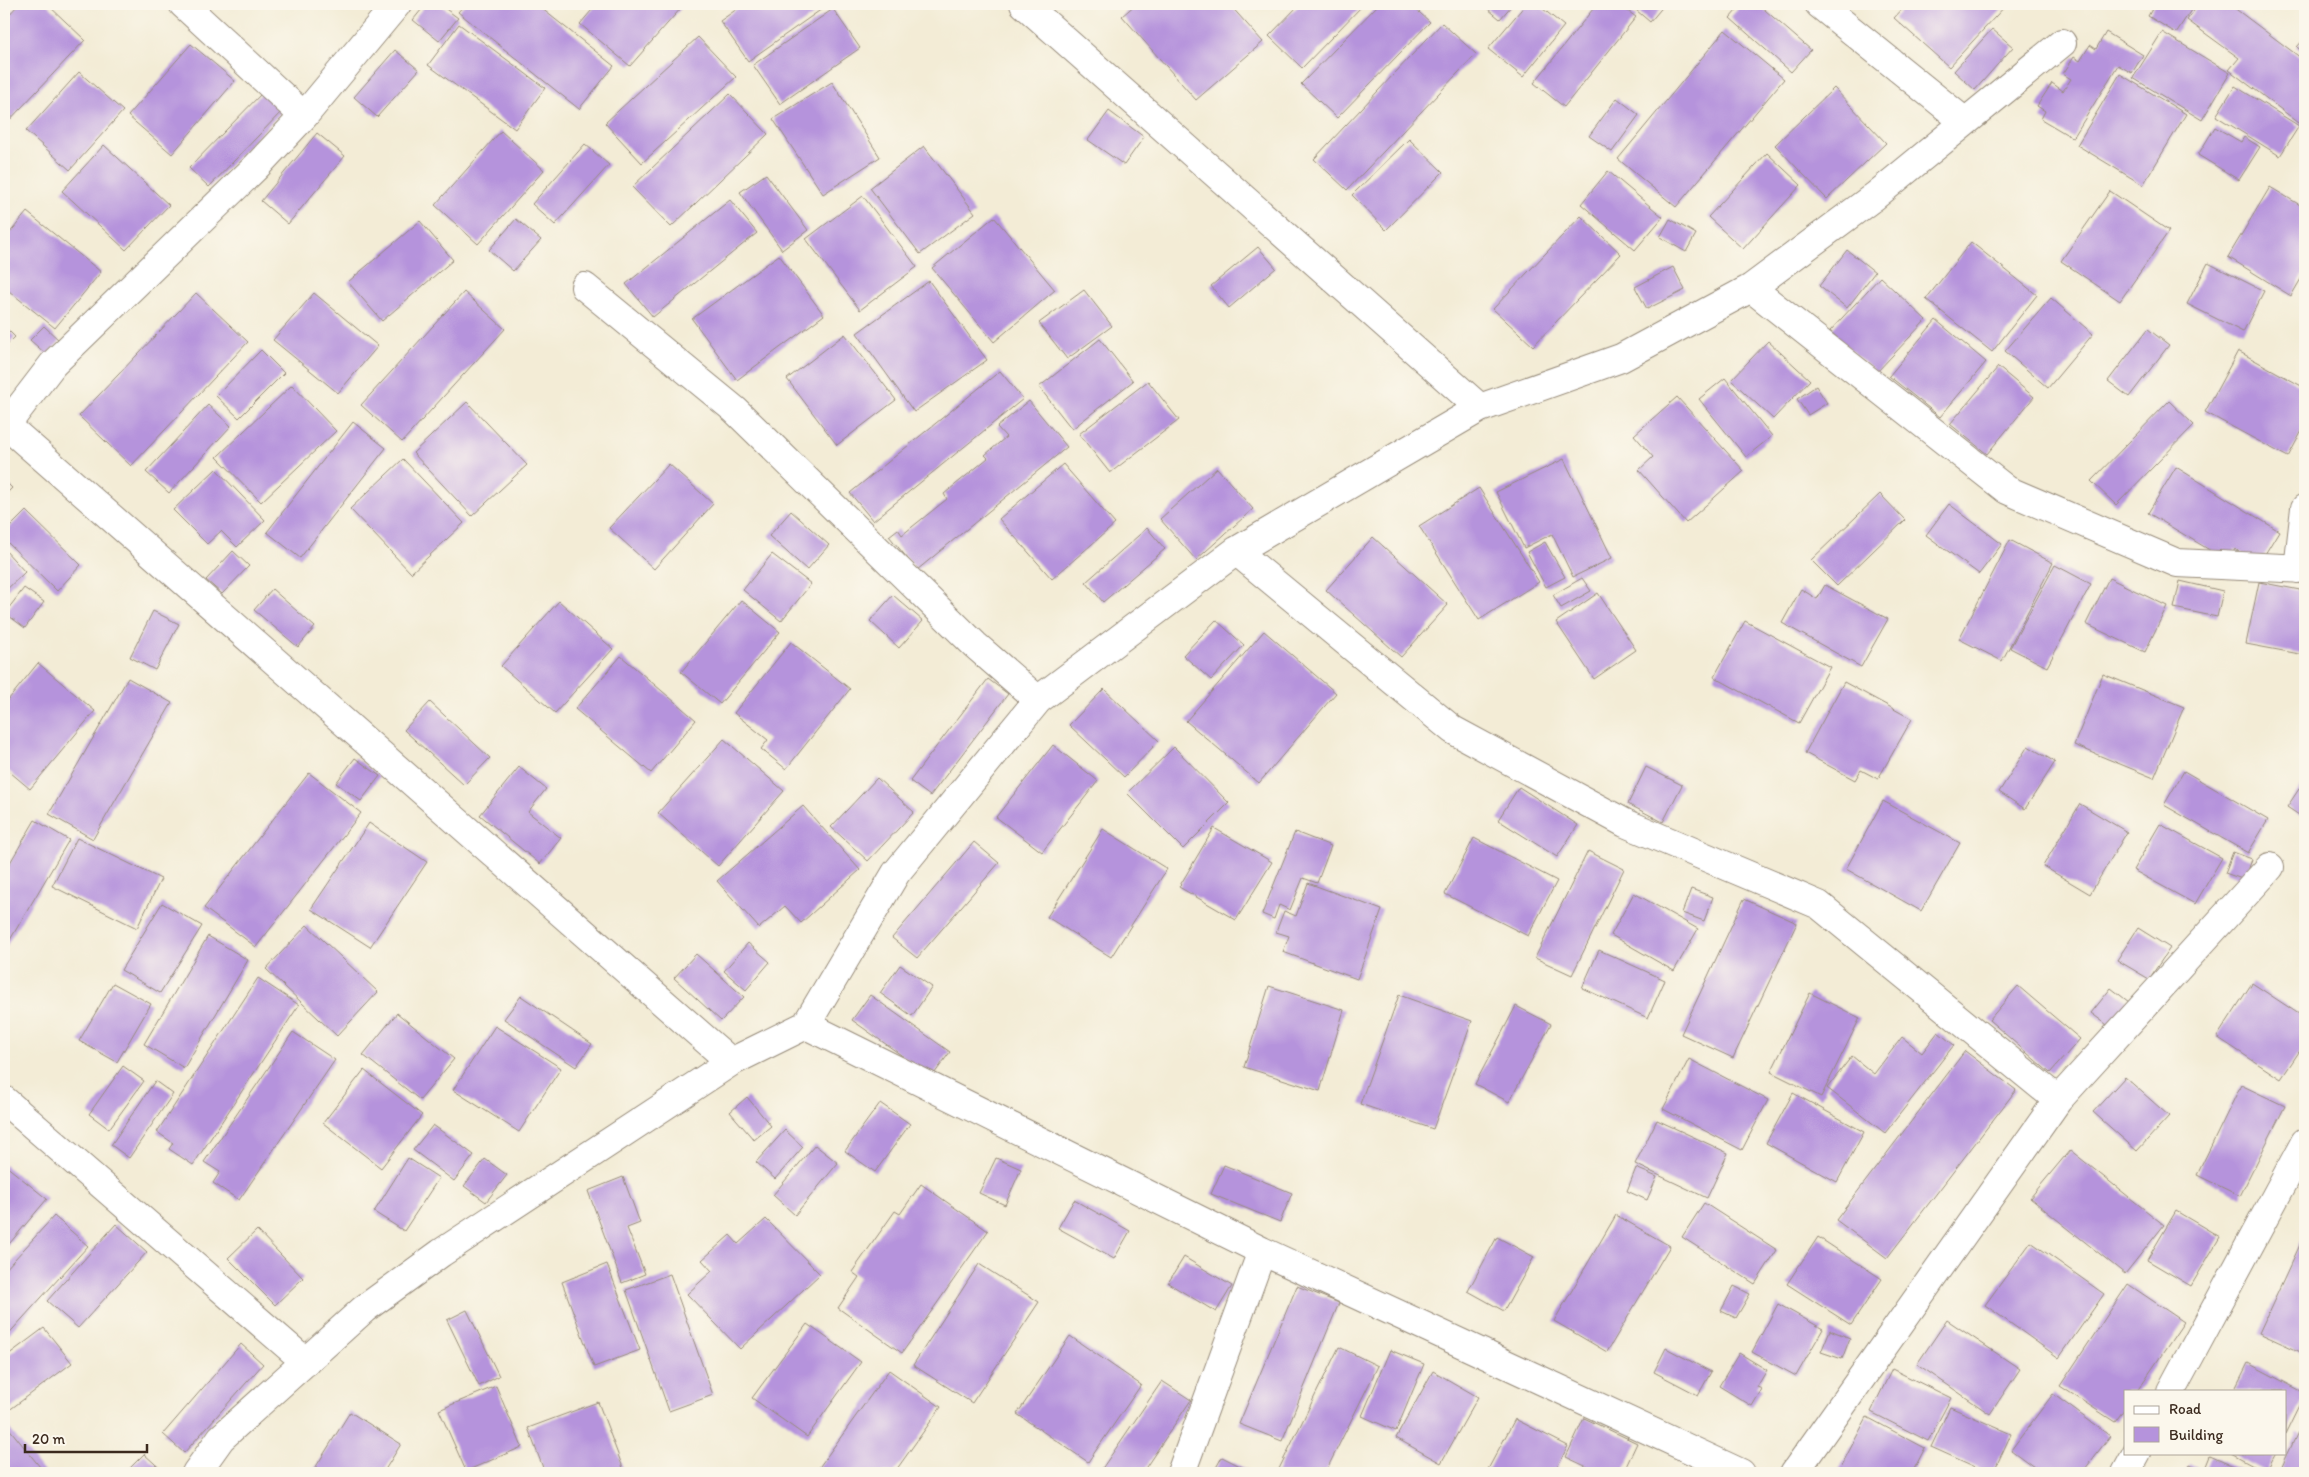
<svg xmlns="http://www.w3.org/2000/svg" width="2309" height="1477" font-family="Itim,sans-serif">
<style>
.building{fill:#b593dc}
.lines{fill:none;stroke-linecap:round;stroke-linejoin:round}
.street-casing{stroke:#978b7a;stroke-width:30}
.street{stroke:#fff;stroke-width:28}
</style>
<rect width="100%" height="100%" fill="#fbf7ec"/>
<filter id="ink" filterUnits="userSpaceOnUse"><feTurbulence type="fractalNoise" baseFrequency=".02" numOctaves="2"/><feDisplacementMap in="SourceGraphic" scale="10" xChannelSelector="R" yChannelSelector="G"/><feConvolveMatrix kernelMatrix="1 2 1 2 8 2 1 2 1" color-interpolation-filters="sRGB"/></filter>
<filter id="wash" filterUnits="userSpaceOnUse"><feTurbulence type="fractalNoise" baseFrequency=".0096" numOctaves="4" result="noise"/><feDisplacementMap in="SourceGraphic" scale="20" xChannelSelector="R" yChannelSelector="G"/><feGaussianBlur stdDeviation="1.12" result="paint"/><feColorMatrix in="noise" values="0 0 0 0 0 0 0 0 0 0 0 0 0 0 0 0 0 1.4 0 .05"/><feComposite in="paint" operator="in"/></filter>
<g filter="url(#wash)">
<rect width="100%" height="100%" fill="#f3ecd6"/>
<g id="blocks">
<path class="building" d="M19 4H47L85 40 5 125 4 124V20Z
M426 4H439L458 18 439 41 413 20Z
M465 4H536L614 66 579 109 458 12Z
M597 4H678L682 7 630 66 580 24Z
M744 4H829L748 61 720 21Z
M1136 4H1229L1263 42 1196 100 1122 16Z
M1300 4H1364L1302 68 1269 36Z
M1379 4H1410L1430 22 1337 118 1301 84Z
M1482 4H1513L1500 19Z
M1526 4H1537L1564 26 1523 77 1488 49Z
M1597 4H1618L1636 17 1564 107 1534 83Z
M1629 4H1665L1650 22Z
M1742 4H1758L1811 50 1791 72 1730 18Z
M1907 4H2007L1949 67 1894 18Z
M2155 4H2195L2176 33 2148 16Z
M2199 4H2229L2305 61V123L2303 126 2229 70 2239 58 2187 20Z
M833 9 860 48 780 104 753 65Z
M1442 23 1476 54 1347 190 1314 159Z
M459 24 545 88 515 129 428 65Z
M1992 29 2013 47 1975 90 1954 71Z
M1725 30 1784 79 1676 207 1618 159Z
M2106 32 2143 55 2132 73 2118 65 2073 138 2041 119 2045 111 2037 106 2052 83 2063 91 2071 79 2063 74 2074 57 2080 61 2090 45 2096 49Z
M2162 32 2230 73 2202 120 2133 78Z
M698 37 736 77 642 163 605 123Z
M2305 38V54L2297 47Z
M191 44 235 81 172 154 128 116Z
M395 50 419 70 377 117 354 97Z
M79 72 123 111 70 170 26 131Z
M2120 74 2186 114 2143 185 2077 145Z
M832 82 880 157 823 194 773 119Z
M2235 86 2299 126 2280 156 2216 116Z
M1834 88 1886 143 1827 199 1775 145Z
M264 91 283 110 209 187 189 168Z
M730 94 768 134 671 227 632 187Z
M1617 98 1639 115 1612 152 1589 136Z
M1109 111 1144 137 1124 165 1088 140Z
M2215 127 2241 142 2244 137 2260 147 2239 180 2198 155Z
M501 131 544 170 478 244 435 205Z
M317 133 345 156 288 224 261 201Z
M1409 139 1443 172 1386 230 1352 195Z
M585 144 609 165 555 225 532 204Z
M104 145 169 205 126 250 62 191Z
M924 146 975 213 920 254 870 188Z
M1767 153 1801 185 1743 249 1708 217Z
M1608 171 1663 217 1635 250 1581 204Z
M766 174 808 230 782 250 740 192Z
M2270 187 2305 208V272L2291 296 2228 257Z
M2110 191 2169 231 2120 301 2061 261Z
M863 196 917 267 860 310 806 239Z
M730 200 757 233 653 317 626 284Z
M27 212 101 272 55 328 4 287V240Z
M1581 216 1621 254 1533 346 1493 309Z
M994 217 1055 290 994 342 932 268Z
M516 219 541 240 513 271 489 250Z
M1670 219 1696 234 1686 252 1660 237Z
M420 221 453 260 382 321 348 282Z
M1971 242 2037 295 1992 352 1926 299Z
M1258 247 1276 268 1229 308 1211 286Z
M1847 250 1875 272 1847 308 1819 286Z
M779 255 824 315 737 380 692 319Z
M2208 263 2264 291 2243 332 2187 304Z
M1673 267 1685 290 1647 309 1635 287Z
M1880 277 1926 320 1876 373 1830 331Z
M929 281 987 360 914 412 857 333Z
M1084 290 1112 326 1067 359 1039 323Z
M464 292 505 329 402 442 361 405Z
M196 293 248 342 131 466 79 416Z
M314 293 378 346 338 393 273 340Z
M2051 298 2093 334 2048 388 2005 351Z
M1936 320 1986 362 1940 417 1889 376Z
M4 326 15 337 4 348Z
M44 326 60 341 47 355 30 340Z
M2148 329 2169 345 2129 397 2108 381Z
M845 334 896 400 837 445 787 379Z
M1100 339 1133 381 1072 429 1039 387Z
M1768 341 1810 380 1773 419 1731 380Z
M261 350 284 373 239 418 216 396Z
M2238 351 2305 388V425L2288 457 2205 412Z
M1998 367 2034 397 1987 454 1950 424Z
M1000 371 1023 399 873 521 850 493Z
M1725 378 1772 436 1746 457 1699 399Z
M1148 381 1179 420 1110 473 1079 434Z
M292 385 336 431 261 502 217 457Z
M1816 386 1827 403 1808 415 1797 399Z
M1677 397 1744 471 1686 523 1639 470 1653 457 1634 435Z
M1029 401 1067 447 917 570 889 536 898 529 902 535 947 499 944 494 988 458 985 455 1006 437 997 427Z
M2169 401 2194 425 2116 505 2091 481Z
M467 402 527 465 472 516 413 453Z
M208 405 231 426 169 493 146 472Z
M353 422 386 448 300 558 267 532Z
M403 459 464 523 411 573 350 509Z
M1564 459 1612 558 1573 577 1552 534 1524 548 1496 492Z
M669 464 713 504 654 569 609 528Z
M1063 464 1115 524 1052 579 999 519Z
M2176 467 2279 531 2259 564 2235 549 2228 561 2148 513Z
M1217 468 1253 509 1196 560 1160 519Z
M216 469 265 520 237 547 221 531 207 544 173 510Z
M4 480 12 488 4 496Z
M1479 488 1539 582 1479 620 1419 526Z
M1880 494 1905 520 1837 586 1811 560Z
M1949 504 2002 544 1979 574 1926 535Z
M26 511 81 565 57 591 4 539V533Z
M791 511 829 545 807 570 769 536Z
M1147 528 1165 549 1103 602 1086 582Z
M1373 537 1448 605 1401 657 1326 590Z
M2010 540 2053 563 2002 661 1959 639Z
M1545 542 1565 577 1546 587 1527 552Z
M4 549 25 572 4 592Z
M233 551 249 566 222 594 206 580Z
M772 554 811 584 781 621 743 590Z
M2055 565 2091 584 2047 667 2010 648Z
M1582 578 1591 591 1561 608 1553 595Z
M2109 578 2167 606 2145 652 2086 624Z
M2180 581 2223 591 2217 617 2174 608Z
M2259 582 2305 591V655L2246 644Z
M1825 585 1888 619 1861 667 1782 623 1801 589 1817 599Z
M24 588 44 602 25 628 5 613Z
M272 589 315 627 298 647 254 610Z
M1598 593 1636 650 1594 679 1556 622Z
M893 595 923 621 899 648 870 621Z
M741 600 780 632 720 704 681 672Z
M559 601 613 649 555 713 501 666Z
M153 611 179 624 155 670 130 657Z
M1216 620 1244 645 1211 680 1183 655Z
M1745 621 1830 667 1799 723 1714 677Z
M1264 631 1336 693 1259 783 1186 721Z
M791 642 850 689 786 769 761 749 768 740 734 713Z
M621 656 696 720 651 773 575 709Z
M38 663 95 711 30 789 4 767V705Z
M2103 674 2184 707 2154 778 2074 745Z
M128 678 172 703 93 839 49 814Z
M988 679 1008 694 930 796 910 781Z
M1844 682 1912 719 1878 779 1861 770 1855 780 1805 753Z
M1104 689 1159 741 1124 777 1069 725Z
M430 702 490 758 464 785 404 730Z
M724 739 784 791 718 866 658 813Z
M1053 745 1098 781 1042 852 996 817Z
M2028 746 2055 762 2025 809 1999 792Z
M1174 747 1229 803 1183 849 1127 793Z
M355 758 380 776 361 801 336 783Z
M519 767 546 789 528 812 561 838 540 864 480 815Z
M1646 767 1682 785 1663 822 1628 804Z
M2184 771 2268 820 2248 853 2164 805Z
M309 773 361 813 256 947 204 908Z
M877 778 914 812 868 861 831 827Z
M2305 780V819L2287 807Z
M1519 787 1578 825 1557 857 1498 820Z
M1883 801 1960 843 1921 911 1846 869Z
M2080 804 2127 832 2090 894 2043 866Z
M803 806 860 870 801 923 785 906 759 928 717 881Z
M35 820 69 840 4 950V873Z
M369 823 427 862 370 947 311 909Z
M2160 824 2222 858 2195 904 2133 870Z
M1214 828 1272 862 1236 920 1179 887Z
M1103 829 1167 869 1111 957 1047 917Z
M1295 832 1331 846 1317 883 1303 878 1290 910 1279 905 1274 919 1262 914Z
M77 838 161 879 137 928 52 886Z
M1474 838 1557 881 1528 936 1445 894Z
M974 842 999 863 917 958 892 938Z
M1588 851 1624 869 1572 975 1535 958Z
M2233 852 2252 859 2245 880 2225 873Z
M1308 883 1382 910 1357 979 1283 952 1289 936 1276 932 1284 911 1296 916Z
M1691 889 1713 897 1704 921 1682 913Z
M1634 893 1698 929 1674 971 1611 935Z
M1744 899 1797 923 1733 1058 1681 1034Z
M162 903 202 926 160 993 121 970Z
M307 925 378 992 337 1036 266 969Z
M2138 928 2170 948 2149 979 2117 960Z
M208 936 248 960 184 1068 144 1044Z
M748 943 770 962 746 990 724 971Z
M1599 950 1665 980 1648 1018 1582 988Z
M696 954 744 997 721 1021 674 978Z
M900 965 932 987 912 1016 880 993Z
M258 978 299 1005 193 1165 169 1149 173 1143 157 1132Z
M113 983 151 1004 117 1062 79 1041Z
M2252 983 2305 1018V1043L2281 1079 2217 1037Z
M1269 986 1344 1010 1320 1091 1244 1067Z
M2018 986 2080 1039 2050 1073 1989 1020Z
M2111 988 2129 1002 2110 1027 2091 1013Z
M1810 993 1860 1018 1821 1097 1771 1072Z
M870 995 950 1052 932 1077 852 1020Z
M1399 995 1472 1021 1433 1129 1360 1104Z
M521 996 592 1044 576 1067 504 1019Z
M1516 1006 1551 1024 1509 1102 1475 1084Z
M397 1013 454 1059 420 1100 363 1055Z
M495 1026 561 1068 519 1132 453 1090Z
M293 1032 335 1060 239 1200 213 1183 220 1172 204 1162Z
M1938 1032 1954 1045 1885 1133 1827 1088 1852 1056 1874 1074 1902 1037 1922 1053Z
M1965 1051 2016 1090 1887 1258 1836 1220Z
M1689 1059 1768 1100 1742 1150 1663 1109Z
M123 1066 144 1081 109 1129 89 1114Z
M364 1070 422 1115 381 1168 323 1123Z
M2125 1077 2169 1116 2137 1151 2093 1112Z
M155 1081 173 1094 129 1158 111 1145Z
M2241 1085 2285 1106 2240 1196 2197 1175Z
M1793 1093 1864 1132 1837 1182 1766 1143Z
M747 1097 771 1126 754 1140 730 1112Z
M880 1103 910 1124 875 1172 845 1151Z
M1657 1120 1728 1153 1707 1198 1635 1164Z
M433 1125 474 1155 454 1181 413 1150Z
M785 1130 803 1147 775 1179 756 1162Z
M815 1145 838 1163 795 1215 773 1195Z
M2070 1150 2164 1225 2125 1274 2030 1198Z
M408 1158 439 1178 404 1231 374 1212Z
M996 1158 1021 1169 1005 1205 979 1193Z
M485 1159 507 1175 486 1202 464 1186Z
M5 1165 47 1199 4 1250V1167Z
M1224 1165 1292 1193 1280 1222 1211 1194Z
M1636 1168 1657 1177 1647 1200 1627 1191Z
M623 1177 640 1223 627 1228 645 1274 622 1283 588 1191Z
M921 1184 988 1231 902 1353 838 1308 859 1277 852 1272 895 1211 900 1214Z
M1074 1200 1130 1231 1114 1259 1058 1228Z
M1704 1203 1777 1250 1755 1284 1682 1237Z
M2176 1211 2220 1237 2191 1286 2147 1260Z
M1616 1215 1670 1246 1607 1352 1554 1321Z
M54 1216 88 1246 4 1339V1271Z
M766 1219 820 1274 740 1349 687 1294 712 1271 702 1260 730 1235 738 1244Z
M116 1224 147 1252 78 1328 47 1301Z
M257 1230 303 1278 275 1305 228 1258Z
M2305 1234V1354L2259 1333Z
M1497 1237 1534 1257 1504 1311 1468 1291Z
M1818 1237 1882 1279 1851 1325 1787 1284Z
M2031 1242 2104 1294 2059 1358 1985 1305Z
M1184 1257 1232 1286 1216 1312 1168 1283Z
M607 1264 640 1350 594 1367 562 1282Z
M979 1264 1039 1302 972 1403 913 1365Z
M670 1274 713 1395 669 1411 626 1290Z
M2128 1284 2184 1322 2137 1391H2125V1408L2115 1422 2060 1386Z
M1297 1286 1339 1303 1282 1441 1239 1424Z
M1734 1286 1750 1294 1736 1318 1721 1311Z
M1778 1304 1823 1329 1796 1376 1752 1352Z
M467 1310 499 1376 479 1386 447 1320Z
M1947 1320 2020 1369 1990 1414 1917 1364Z
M807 1324 861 1362 807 1437 752 1398Z
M44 1328 72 1363 8 1411 4 1406V1358Z
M1830 1330 1850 1338 1842 1359 1821 1352Z
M1070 1336 1141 1385 1088 1462 1017 1414Z
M241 1344 263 1364 184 1453 163 1434Z
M1339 1347 1378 1366 1325 1473H1277Z
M1666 1348 1711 1372 1698 1395 1654 1372Z
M1390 1350 1424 1364 1396 1431 1362 1416Z
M1739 1353 1767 1370 1757 1387 1762 1389 1752 1406 1719 1386Z
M2248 1363 2305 1393 2285 1434V1391H2234Z
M1892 1369 1951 1398 1928 1441 1871 1412Z
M889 1370 941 1407 894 1473H815Z
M1433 1371 1478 1397 1441 1463 1396 1438Z
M1162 1381 1191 1400 1142 1473H1099Z
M496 1386 522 1447 466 1471 439 1410Z
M2053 1394 2110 1436 2082 1473H2042L2011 1450Z
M598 1402 625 1473H545L528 1428Z
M1950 1407 2011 1434 1993 1473H1989L1931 1447Z
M350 1412 401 1444 383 1473H312Z
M1867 1417 1925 1448 1912 1473 1838 1472Z
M1584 1418 1637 1443 1623 1473H1600L1566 1457Z
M1515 1419 1568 1446 1554 1473H1486Z
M4 1422 44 1472 42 1473H4Z
M2298 1432 2305 1435V1473H2279Z
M2231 1453H2276L2266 1472Z
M144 1454 165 1473H125Z
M2210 1456 2248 1473H2186L2190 1464 2204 1471Z
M1222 1457 1248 1470 1246 1473H1213Z
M1568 1468 1579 1473H1565Z"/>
</g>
</g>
<g filter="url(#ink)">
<use href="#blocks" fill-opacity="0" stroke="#978b7a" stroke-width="1"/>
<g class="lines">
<defs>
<path id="street" d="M183 4 304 116
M1024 4 1480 408
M1819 4 1965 122
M585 287 735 410 975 645 1038 700
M1751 288 2007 490 2177 563 2305 569
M6 425 731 1062
M4 428 53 364 256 167 304 116 397 4
M1236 551 1453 730 1625 823 1819 905 2058 1100
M2298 569 2305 508
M806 1025 1262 1251 1741 1473
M4 1100 306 1362
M2171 1391 2305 1142
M196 1473 221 1438 364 1309 441 1253 731 1062 806 1025 896 873 1038 700 1236 551 1480 408 1621 358 1751 288 1875 196 2062 43
M1181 1473 1262 1251
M1794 1473 2058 1100 2270 867
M2126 1473 2137 1453"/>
</defs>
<use href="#street" class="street-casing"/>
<use href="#street" class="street"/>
</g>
</g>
<rect width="2309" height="1477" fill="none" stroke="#fbf7ec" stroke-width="20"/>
<rect x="2124" y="1390" width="162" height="65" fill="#fbf7ec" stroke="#aea59a"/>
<rect x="2134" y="1406" width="25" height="8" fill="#ffffff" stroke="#aea59a"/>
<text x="2169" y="1414" font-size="15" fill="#3b2a1e">Road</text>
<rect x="2134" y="1427" width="25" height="15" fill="#b593dc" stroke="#aea59a"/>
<text x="2169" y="1440" font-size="15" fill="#3b2a1e">Building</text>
<path d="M25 1444v8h122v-8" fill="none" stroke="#3b2a1e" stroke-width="2.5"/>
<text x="32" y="1444" font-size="15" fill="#3b2a1e" stroke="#fbf7ec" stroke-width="4" paint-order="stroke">20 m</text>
</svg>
